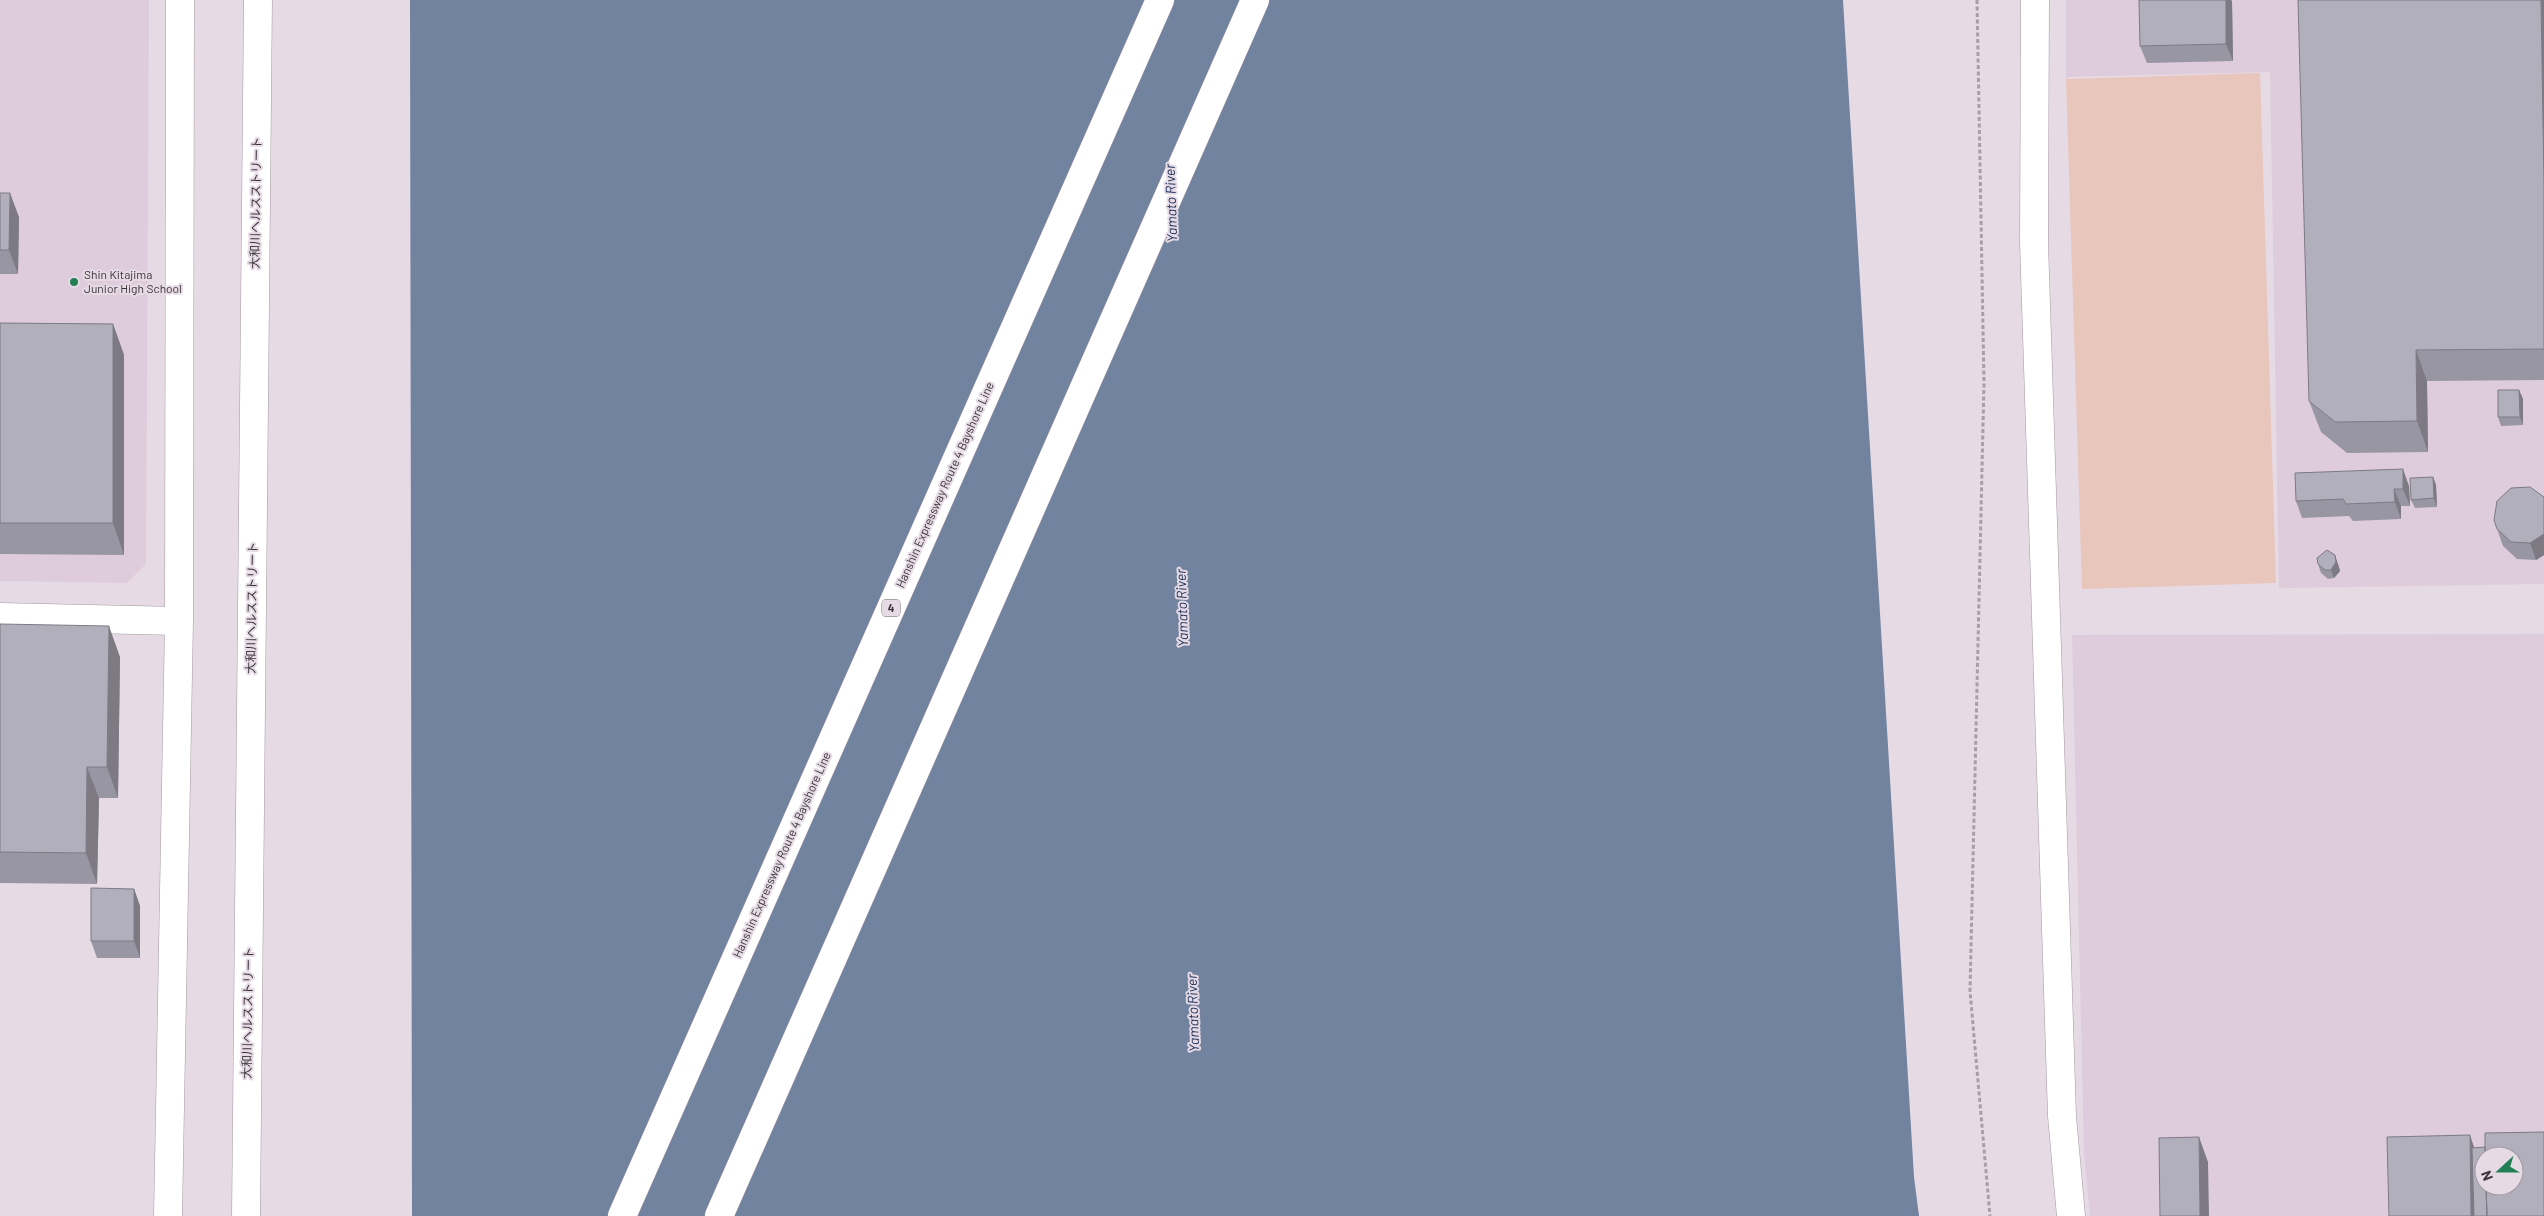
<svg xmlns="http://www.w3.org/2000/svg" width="2544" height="1216" font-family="Barlow,'Noto Sans JP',sans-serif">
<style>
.built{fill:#deccdc;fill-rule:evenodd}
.green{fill:#e9c6bb}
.water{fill:#72839f}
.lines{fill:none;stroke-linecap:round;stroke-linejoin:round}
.minor-casing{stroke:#a498a3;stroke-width:29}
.highway-casing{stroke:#a498a3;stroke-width:29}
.path{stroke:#a89ea7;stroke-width:3;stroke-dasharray:4 2.5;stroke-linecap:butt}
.minor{stroke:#fff;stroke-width:28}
.highway{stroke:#fff;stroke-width:28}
.wall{fill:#9996a3}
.shaded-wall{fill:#7d7a84}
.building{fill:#b2afbd;stroke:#7d7a84}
.poi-dot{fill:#217f56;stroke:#e6dae5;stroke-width:2}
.labels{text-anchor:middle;stroke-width:4;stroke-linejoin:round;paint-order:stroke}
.shield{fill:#e6dae5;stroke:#6e676d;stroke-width:1}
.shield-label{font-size:11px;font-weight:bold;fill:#3b363a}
.street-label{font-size:12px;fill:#3b363a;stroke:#e6dae5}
.poi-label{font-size:12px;fill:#3b363a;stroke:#e6dae5;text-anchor:start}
.water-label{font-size:14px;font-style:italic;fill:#192f57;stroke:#e6dae5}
</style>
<rect width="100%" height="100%" fill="#e6dae5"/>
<path class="built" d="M0 0H149L146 564 127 583 0 581Z
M2066 0H2544V584L2279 588 2270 72 2066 77Z
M2544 634V1216H2090L2084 1153 2072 635ZM2484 1156H2514V1186H2484Z"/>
<path class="green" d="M2260 73 2276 583 2082 589 2066 79Z"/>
<path class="water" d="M410 0H1843L1914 1177 1919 1216H412Z"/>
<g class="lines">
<defs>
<path id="minor" d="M2035 0 2034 242 2062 1116 2071 1216
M0 617 179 621
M168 1216 179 621 180 0
M246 1216 258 0"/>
<path id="highway" d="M622 1216 1160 0
M719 1216 1255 0"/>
</defs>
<use href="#minor" class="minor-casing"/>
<use href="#highway" class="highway-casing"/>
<path class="path" d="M1977 0 1984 382 1970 991 1990 1216"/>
<use href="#minor" class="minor"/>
<use href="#highway" class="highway"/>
</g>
<path class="wall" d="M2544 0V380L2427 381 2428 452 2347 453 2321 432 2309 401Z
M2232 1 2233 61 2147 63 2140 46Z
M0 193 19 217 18 274H0Z
M0 323 113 324 124 355V555L0 554Z
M2519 390 2523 399V425L2501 426 2498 417Z
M2433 477 2436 485 2437 507 2415 508 2411 500Z
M2409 486 2410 506H2401V519L2353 521 2349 516 2302 518 2296 501Z
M2544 497V555L2536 560 2517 559 2503 546 2494 520Z
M2318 564H2338L2340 571 2334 578 2328 579 2321 573Z
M0 624 120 657 118 798H99L97 884 0 883Z
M134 889 140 906V958H97L91 941Z"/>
<path class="shaded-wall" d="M2226 0H2231L2232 1 2233 61 2226 44Z
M2541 0H2544V185Z
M10 193 19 217 18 274 9 250Z
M113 324 124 355V555L113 523Z
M2416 350 2427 381 2428 452 2417 421Z
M2519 390 2523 399V425L2520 417Z
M2403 469 2409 486 2410 506 2403 489Z
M2433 477 2436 485 2437 507 2434 498Z
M2394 489 2401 506V519L2395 502Z
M2544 534V555L2536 560 2530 543Z
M2335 555 2338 564 2340 571 2334 578 2331 570Z
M109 626 120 657 118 798 107 767Z
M87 767 99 798 97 884 86 853Z
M134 889 140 906V958L134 941Z
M2470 1135 2478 1159 2480 1216H2471Z
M2199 1137 2208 1162 2209 1216H2200Z"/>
<path class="building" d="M2139 0H2226V44L2140 46Z
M2298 0H2541L2544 185V349L2416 350 2417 421 2335 422 2309 401Z
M0 193H10L9 250H0Z
M0 323 113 324V523H0Z
M2498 390H2519L2520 417H2498Z
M2403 469V489H2394L2395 502 2346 504 2343 499 2296 501 2295 473Z
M2433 477 2434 498 2411 500 2410 478Z
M2530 487 2544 497V534L2530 543 2511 542 2497 529 2494 520 2497 501 2511 488Z
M2327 550 2335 555 2336 562 2331 570H2325L2318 564 2317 558Z
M0 624 109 626 107 767H87L86 853 0 852Z
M91 888 134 889V941H91Z
M2544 1132V1216H2487L2486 1186H2514V1156H2485V1133Z
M2470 1135 2471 1216H2389L2387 1137Z
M2199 1137 2200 1216H2160L2159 1138Z
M2485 1147V1156H2484V1186H2486L2487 1216H2474L2472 1148Z"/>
<circle class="poi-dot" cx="74" cy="282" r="5"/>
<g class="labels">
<rect class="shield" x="882" y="599.5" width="18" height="17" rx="4"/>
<g class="shield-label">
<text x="891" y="612">4</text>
</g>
<g class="street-label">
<text transform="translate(256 203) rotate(-89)" y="4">大和川ヘルスストリート</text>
<text transform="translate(945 485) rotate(-66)" y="4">Hanshin Expressway Route 4 Bayshore Line</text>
<text transform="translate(252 608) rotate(-89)" y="4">大和川ヘルスストリート</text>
<text transform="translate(782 855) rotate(-66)" y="4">Hanshin Expressway Route 4 Bayshore Line</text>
<text transform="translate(248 1013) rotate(-89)" y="4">大和川ヘルスストリート</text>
</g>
<g class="poi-label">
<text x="84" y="279">Shin Kitajima<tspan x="84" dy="14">Junior High School</tspan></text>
</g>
<g class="water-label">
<text transform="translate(1171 203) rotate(-92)" y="5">Yamato River</text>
<text transform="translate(1182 608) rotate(-92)" y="5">Yamato River</text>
<text transform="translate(1193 1013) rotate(-92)" y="5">Yamato River</text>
</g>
</g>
<g transform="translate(2499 1171) rotate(249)"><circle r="24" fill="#e6dae5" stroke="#a298a1"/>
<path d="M0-4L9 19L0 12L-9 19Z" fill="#217f56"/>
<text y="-8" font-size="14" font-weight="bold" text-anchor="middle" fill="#3b363a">N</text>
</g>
</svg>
